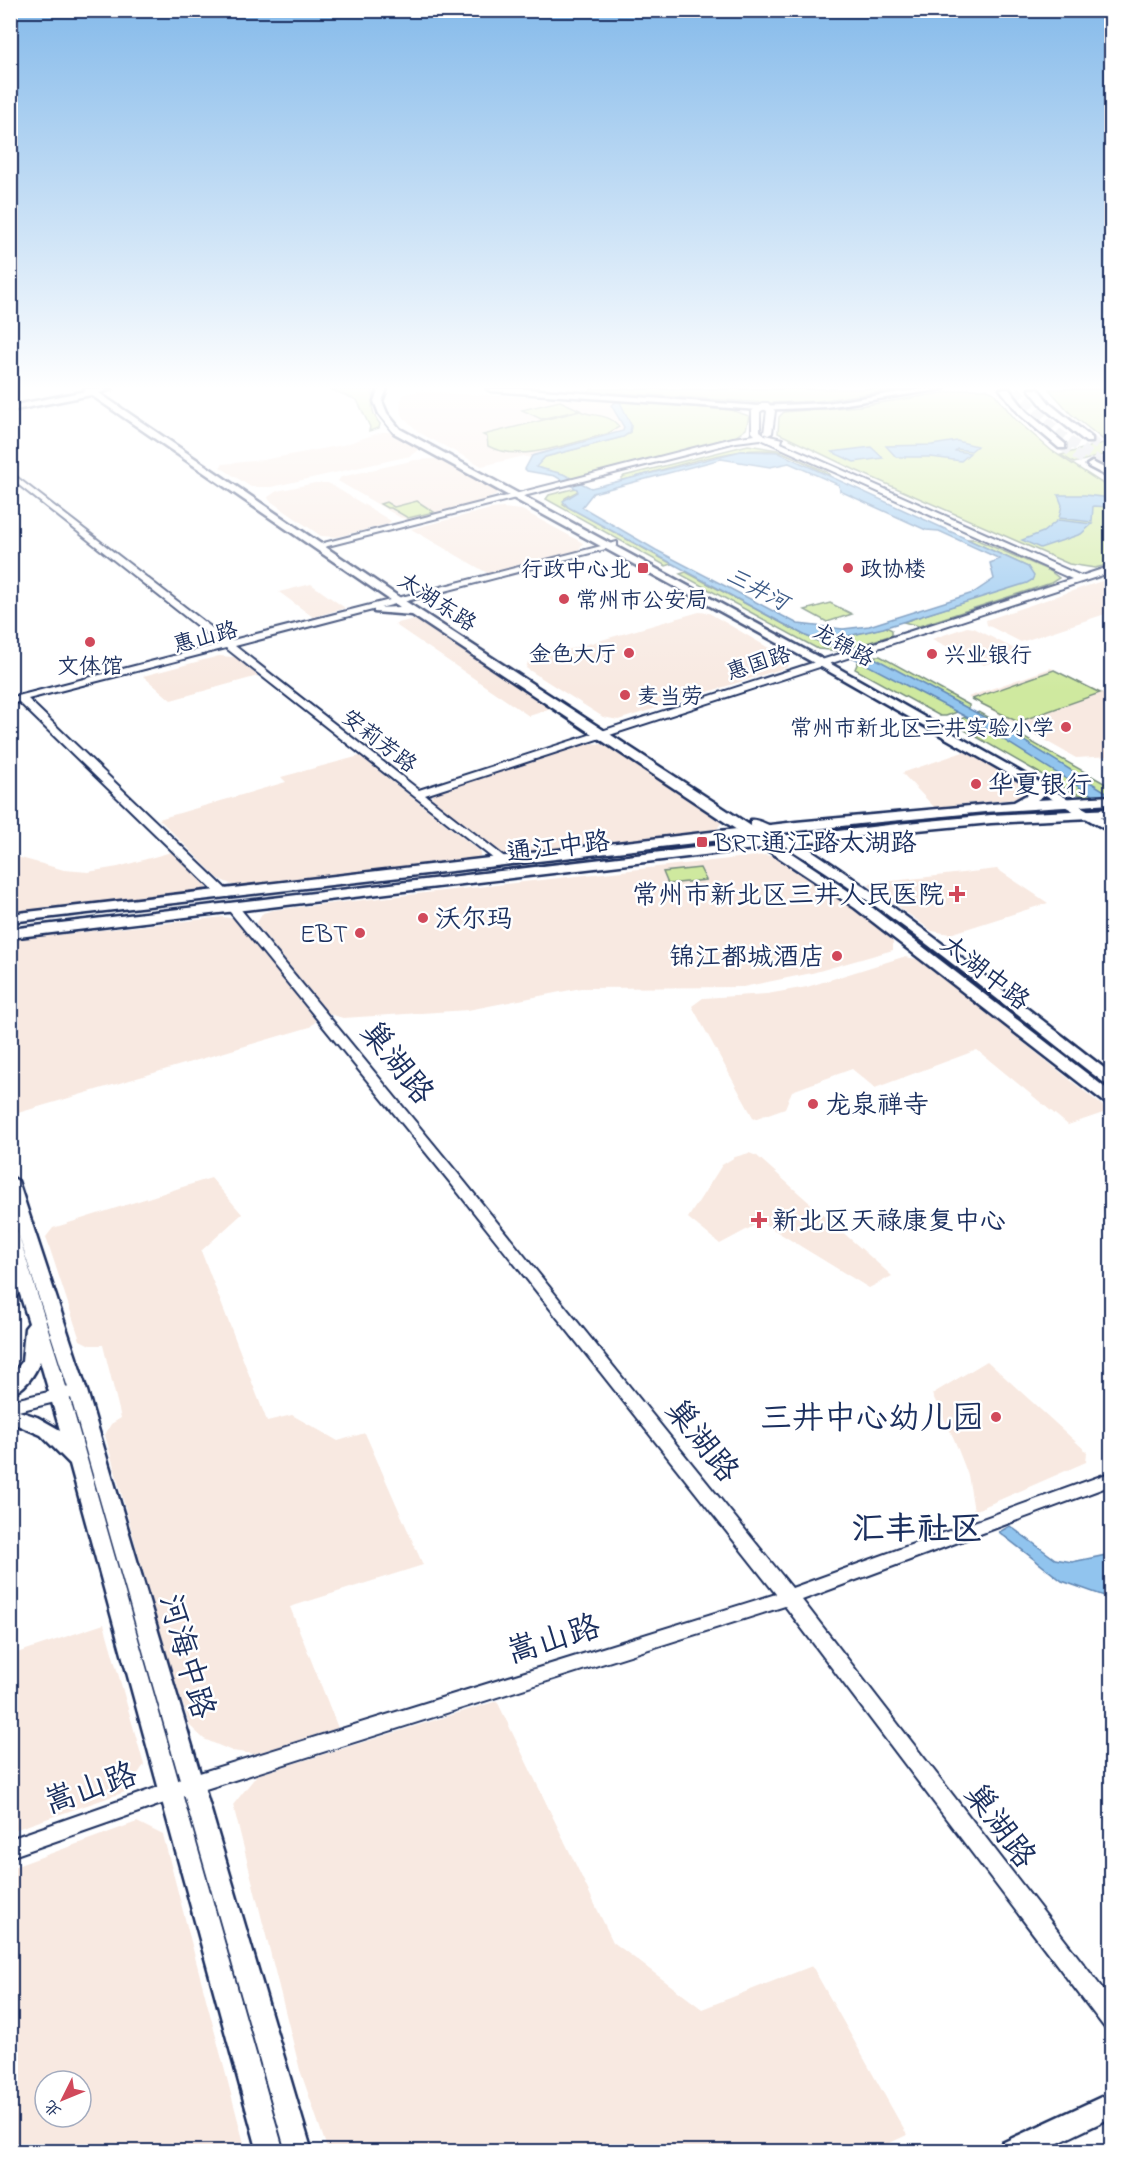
<svg xmlns="http://www.w3.org/2000/svg" width="1122" height="2162" font-family="'Indie Flower','LXGW WenKai TC',sans-serif">
<style>
.built{fill:#f8e9e1;fill-rule:evenodd}
.green{fill:#cfe99f;stroke:#758c7e;stroke-width:1.5}
.water{fill:#91c4ee;stroke:#6288b4;stroke-width:1.5;fill-rule:evenodd}
.lines{fill:none;stroke-linecap:round;stroke-linejoin:round}
.primary-tunnel{stroke:#d1d5df;stroke-width:10;stroke-dasharray:10 5;stroke-linecap:butt}
.trunk-tunnel{stroke:#d1d5df;stroke-width:10;stroke-dasharray:10 5;stroke-linecap:butt}
.tertiary-casing{stroke:#1b2f5e;stroke-width:4}
.secondary-casing{stroke:#1b2f5e;stroke-width:5}
.primary-casing{stroke:#1b2f5e;stroke-width:5}
.tertiary{fill:#fff;fill-rule:evenodd}
.secondary{fill:#fff;fill-rule:evenodd}
.primary{fill:#fff;fill-rule:evenodd}
.poi-dot{fill:#d1495b;stroke:#fff;stroke-width:2}
.labels{text-anchor:middle;stroke-width:5;stroke-linejoin:round;paint-order:stroke}
.far-poi-label{font-size:22px;fill:#1b2f5e;stroke:#fff;text-anchor:start}
.far-water-label{font-size:22px;font-style:italic;fill:#3e5c89;stroke:#fff}
.far-street-label{font-size:22px;fill:#1b2f5e;stroke:#fff}
.poi-label{font-size:26px;fill:#1b2f5e;stroke:#fff;text-anchor:start}
.street-label{font-size:26px;fill:#1b2f5e;stroke:#fff}
.near-street-label{font-size:32px;fill:#1b2f5e;stroke:#fff}
.near-poi-label{font-size:32px;fill:#1b2f5e;stroke:#fff;text-anchor:end}
.near-quarter-label{font-size:33px;font-weight:bold;fill:#1b2f5e;stroke:#fff}
</style>
<rect width="100%" height="100%" fill="#fff"/>
<filter id="ink" filterUnits="userSpaceOnUse"><feTurbulence type="fractalNoise" baseFrequency=".0167" numOctaves="2"/><feDisplacementMap in="SourceGraphic" scale="12" xChannelSelector="R" yChannelSelector="G"/><feConvolveMatrix kernelMatrix="1 2 1 2 8 2 1 2 1" color-interpolation-filters="sRGB"/></filter>
<g filter="url(#ink)">
<path class="built" d="M418 391 609 402 624 427 623 431 616 434 530 458 524 456 482 466 420 433 404 418 400 409 401 401 404 394Z
M382 432H392L419 449 410 456 271 487H251L220 467 223 464 263 460 343 445Z
M434 459 441 460 495 489 497 493 494 496 481 502 409 519 401 518 338 481 341 477 415 460Z
M315 483H328L391 521 388 524 336 537 321 536 269 500 268 497 277 491Z
M503 508 522 510 583 543 578 551 489 574 411 529 491 509Z
M1111 578V612L1021 642 987 625 986 620Z
M311 584 345 608 313 617 279 592Z
M699 612 709 613 786 658 789 663 788 667 618 720 603 717 526 668 528 662 532 660Z
M418 618 554 708 529 716 394 624Z
M967 627 974 628 1020 652 984 665 932 639Z
M219 656 235 657 258 676 171 700 143 676Z
M1051 668 1111 697V756L1076 758 968 697Z
M590 743 612 745 719 817 721 823 717 829 709 833 515 857 497 852 431 797 435 792Z
M969 750 1026 782 1032 789 1027 795 1016 799 934 807 902 773Z
M360 756 481 852 480 856 472 861 237 887 219 879 159 819 286 782 281 777Z
M175 851 207 884 206 888 198 892 11 912 10 855 64 870 88 872 118 867Z
M765 855 779 858 838 896 873 922 893 941V950L812 973 743 987 581 988 468 1010 343 1018 329 1014 256 924 263 913 273 910Z
M997 869 1048 903 950 934 932 931 867 884Z
M223 917 236 919 316 1021 310 1027 18 1113 11 1112 10 940Z
M903 957 919 959 1109 1111 1068 1125 977 1050 875 1088 852 1069 792 1091 785 1108 754 1119 692 1006 703 998 767 994 807 987Z
M749 1153 757 1156 892 1276 869 1288 761 1222 720 1244 688 1218 722 1165 735 1157Z
M211 1178 242 1214 201 1251 267 1421 292 1415 338 1441 365 1433 423 1565 290 1607 338 1728 254 1754 232 1751 204 1739 190 1726 164 1646 105 1435 111 1424 121 1418 103 1345H90L80 1340 46 1237 53 1228Z
M987 1361 1087 1452 1086 1462 974 1511 968 1475 954 1439 932 1394Z
M104 1624 144 1765 125 1792 11 1831V1655Z
M497 1701 613 1942 702 2009 812 1966 907 2135 872 2151H328L300 2070 233 1805 257 1775Z
M137 1822 163 1835 246 2151H11V1868ZM45 2081H81V2117H45Z"/>
<path class="green" d="M330 389H373C372 404 370 411 380 424L379 428 369 431 370 427 357 400Z
M591 389H900L817 401 767 403 590 391Z
M969 389H986L994 393 1015 419 1052 451 1111 489V564L1095 568 1069 564 855 470 778 433 779 417 784 412 859 406Z
M1049 389H1111V446L1071 414Z
M560 401 580 410 541 419 522 410Z
M619 401 731 410 749 416 746 429 735 437 571 479 563 474 538 469 536 466 545 457 623 437 630 433 631 425Z
M580 411C593 417 610 413 619 427L607 434C572 442 521 464 488 446L487 437 483 435Z
M1103 443 1111 449V453L1074 463 1061 455Z
M748 445 778 450 827 472 830 476C813 468 793 454 774 451 735 445 664 470 624 480L621 479 624 476Z
M576 488 578 491 565 498 563 504 568 507 672 564 666 566 546 499 549 495Z
M417 501 434 512 408 518 391 508H387L380 504 386 502 394 507Z
M967 539H975L1050 571 1059 578 1051 583 919 626 903 622 1032 580 1028 567Z
M686 572 806 636 842 651 818 649 680 574Z
M830 603 852 614 827 622 805 610Z
M886 627 892 630V635L854 647 843 641 848 636Z
M875 656H880L969 705V708L946 716H940L855 669 858 662Z
M1054 670 1100 693 1018 722 972 699Z
M979 712 1111 787V796H1084L1074 793 954 724 955 721Z
M700 868 706 880 668 884 663 872Z"/>
<path class="water" d="M616 402H620L631 425 630 432 623 437 545 457 536 467 563 474 591 488 741 451 777 452 1028 567 1034 576 1032 580 1027 583 883 628 848 636 843 641 995 723 1111 795V807L972 720 835 648 806 636 568 507 563 501 578 492 577 489 555 476 527 471 525 469 532 456 623 431 624 427 611 405ZM721 459 770 467 789 463 839 485 840 491 926 530 939 531 1000 559 990 563 994 579 973 593 869 626 843 629 798 624 656 550 582 507 593 493Z
M957 441 977 446 971 451 957 449 955 451 970 453 961 461 931 457H896L886 446 932 445Z
M871 447 883 458 854 462 832 452Z
M1058 495H1085L1111 498V507L1093 506 1092 522 1059 518 1062 505Z
M1058 520 1092 524 1081 534 1040 548 1022 540 1043 532Z
M1010 1526 1055 1559 1072 1562 1111 1554V1595L1107 1597 1062 1581 999 1532Z"/>
<g class="lines">
<path class="primary-tunnel" d="M1089 440 1112 454
M1062 446 1092 465"/>
<path class="trunk-tunnel" d="M1015 389 1059 434 1112 470"/>
<defs>
<path id="tertiary" d="M762 403H768L775 411 772 433 768 435 764 433 767 411 764 409 760 412V431L765 435 782 439 781 443 1081 576 1112 566V572L425 795 507 859 509 861 503 864 499 863 226 648 28 699 228 891 230 894 228 897H220L19 702 10 704V698L220 644 10 478V472L229 641 617 542V546L235 646 419 790 1072 579 761 439 736 442 316 549 312 546 733 438 755 435 752 432V411Z
M234 905 238 906 459 1175 792 1588 1112 1472V1485L802 1600 1112 2001V2030L1104 2027 785 1606 193 1793 10 1857V1839L193 1775 776 1594 449 1181 230 912 228 909 230 906Z
M78 1385 84 1387 86 1391 84 1395 10 1413V1401Z"/>
<path id="secondary" d="M84 389H112L99 393 402 599 751 826V820C782 813 1068 1041 1112 1074V1086L1107 1085C991 996 879 898 751 826L865 902 1112 1093V1106L1107 1104 855 908 412 615 374 612V608L400 607 91 395 10 411V406L86 391Z
M379 389H387L382 401 387 413 400 429 824 660 1112 824V833L816 664 394 433 379 414 374 401Z
M487 389H527L759 406 826 403 922 389H944L826 407 759 410 491 391Z
M10 1176 18 1181 87 1391 312 2152H286L69 1391 10 1208Z
M10 1228 16 1229 18 1233 69 1396 284 2152H258L70 1464 41 1435 10 1422V1408L37 1417 60 1430 40 1361C35 1374 25 1390 10 1394V1377L22 1362 25 1328 29 1323 10 1262Z
M1112 2092V2117L1040 2152H998L1002 2143Z
M1112 2120V2147L1101 2152H1059L1063 2143Z"/>
<path id="primary" d="M1000 389H1009L1026 411 1065 444V448H1059L1020 415Z
M1029 389H1038L1050 404 1092 438V442H1086L1044 408Z
M1092 462 1112 472V479L1089 467 1087 465Z
M1031 778C1040 780 1043 787 1044 795L1037 800 1112 796V804L985 812 859 824 10 922V914L796 822 1014 802 1030 793 1029 788 1024 782Z
M1112 809V817L991 823 897 832 10 938V929L897 824 991 815Z"/>
</defs>
<use href="#tertiary" class="tertiary-casing"/>
<use href="#secondary" class="secondary-casing"/>
<use href="#primary" class="primary-casing"/>
<use href="#tertiary" class="tertiary"/>
<use href="#secondary" class="secondary"/>
<use href="#primary" class="primary"/>
</g>
</g>
<linearGradient id="sky" x2="0" y2="1"><stop stop-color="#85baea"/><stop offset="0.56" stop-color="#fff"/><stop offset="1" stop-color="#fff" stop-opacity="0"/></linearGradient>
<rect width="1122" height="692" fill="url(#sky)"/>
<g class="poi-dot">
<rect x="637" y="562" width="12" height="12" rx="3"/>
<circle cx="848" cy="568" r="6"/>
<circle cx="564" cy="599" r="6"/>
<circle cx="90" cy="642" r="6"/>
<circle cx="629" cy="653" r="6"/>
<circle cx="932" cy="654" r="6"/>
<circle cx="625" cy="695" r="6"/>
<circle cx="1066" cy="727" r="6"/>
<circle cx="976" cy="784" r="6"/>
<rect x="696" y="836" width="12" height="12" rx="3"/>
<path d="M954 885h6v6h6v6h-6v6h-6v-6h-6v-6h6z"/>
<circle cx="423" cy="918" r="6"/>
<circle cx="360" cy="933" r="6"/>
<circle cx="837" cy="956" r="6"/>
<circle cx="813" cy="1104" r="6"/>
<path d="M756 1211h6v6h6v6h-6v6h-6v-6h-6v-6h6z"/>
<circle cx="996" cy="1417" r="6"/>
</g>
<g class="labels">
<g class="far-poi-label">
<text x="631" y="576" text-anchor="end">行政中心北</text>
<text x="860" y="576">政协楼</text>
<text x="576" y="607">常州市公安局</text>
<text x="617" y="661" text-anchor="end">金色大厅</text>
<text x="944" y="662">兴业银行</text>
<text x="90" y="673" text-anchor="middle">文体馆</text>
<text x="637" y="703">麦当劳</text>
<text x="1054" y="735" text-anchor="end">常州市新北区三井实验小学</text>
</g>
<g class="far-water-label">
<text transform="translate(758 588) rotate(28)" y="8">三井河</text>
</g>
<g class="far-street-label">
<text transform="translate(438 601) rotate(33)" y="8">太湖东路</text>
<text transform="translate(205 636) rotate(-15)" y="8">惠山路</text>
<text transform="translate(844 644) rotate(29)" y="8">龙锦路</text>
<text transform="translate(758 662) rotate(-18)" y="8">惠国路</text>
<text transform="translate(380 740) rotate(38)" y="8">安莉芳路</text>
</g>
<g class="poi-label">
<text x="988" y="793">华夏银行</text>
<text x="714" y="851">BRT通江路太湖路</text>
<text x="944" y="903" text-anchor="end">常州市新北区三井人民医院</text>
<text x="435" y="927">沃尔玛</text>
<text x="348" y="942" text-anchor="end">EBT</text>
<text x="825" y="965" text-anchor="end">锦江都城酒店</text>
<text x="825" y="1113">龙泉禅寺</text>
<text x="772" y="1229">新北区天禄康复中心</text>
</g>
<g class="street-label">
<text transform="translate(558 846) rotate(-7)" y="9">通江中路</text>
<text transform="translate(986 972) rotate(38)" y="9">太湖中路</text>
</g>
<g class="near-street-label">
<text transform="translate(398 1062) rotate(51)" y="11">巢湖路</text>
<text transform="translate(703 1440) rotate(51)" y="11">巢湖路</text>
<text transform="translate(553 1638) rotate(-17)" y="11">嵩山路</text>
<text transform="translate(188 1656) rotate(74)" y="11">河海中路</text>
<text transform="translate(90 1787) rotate(-19)" y="11">嵩山路</text>
<text transform="translate(1001 1825) rotate(53)" y="11">巢湖路</text>
</g>
<g class="near-poi-label">
<text x="984" y="1428">三井中心幼儿园</text>
</g>
<g class="near-quarter-label">
<text x="917" y="1539">汇丰社区</text>
</g>
</g>
<rect width="1122" height="2162" fill="none" stroke="#fff" stroke-width="36"/>
<rect x="18" y="18" width="1086" height="2126" fill="none" stroke="#1b2f5e" stroke-width="2" filter="url(#ink)"/>
<g transform="translate(63 2099) rotate(227)"><circle r="28" fill="#ffffff" stroke="#a4acbf" stroke-width="1.5"/>
<path d="M0-4.5L10 22L0 15L-10 22Z" fill="#d1495b"/>
<text y="-9" font-size="16" font-weight="bold" text-anchor="middle" fill="#1b2f5e">北</text>
</g>
</svg>
